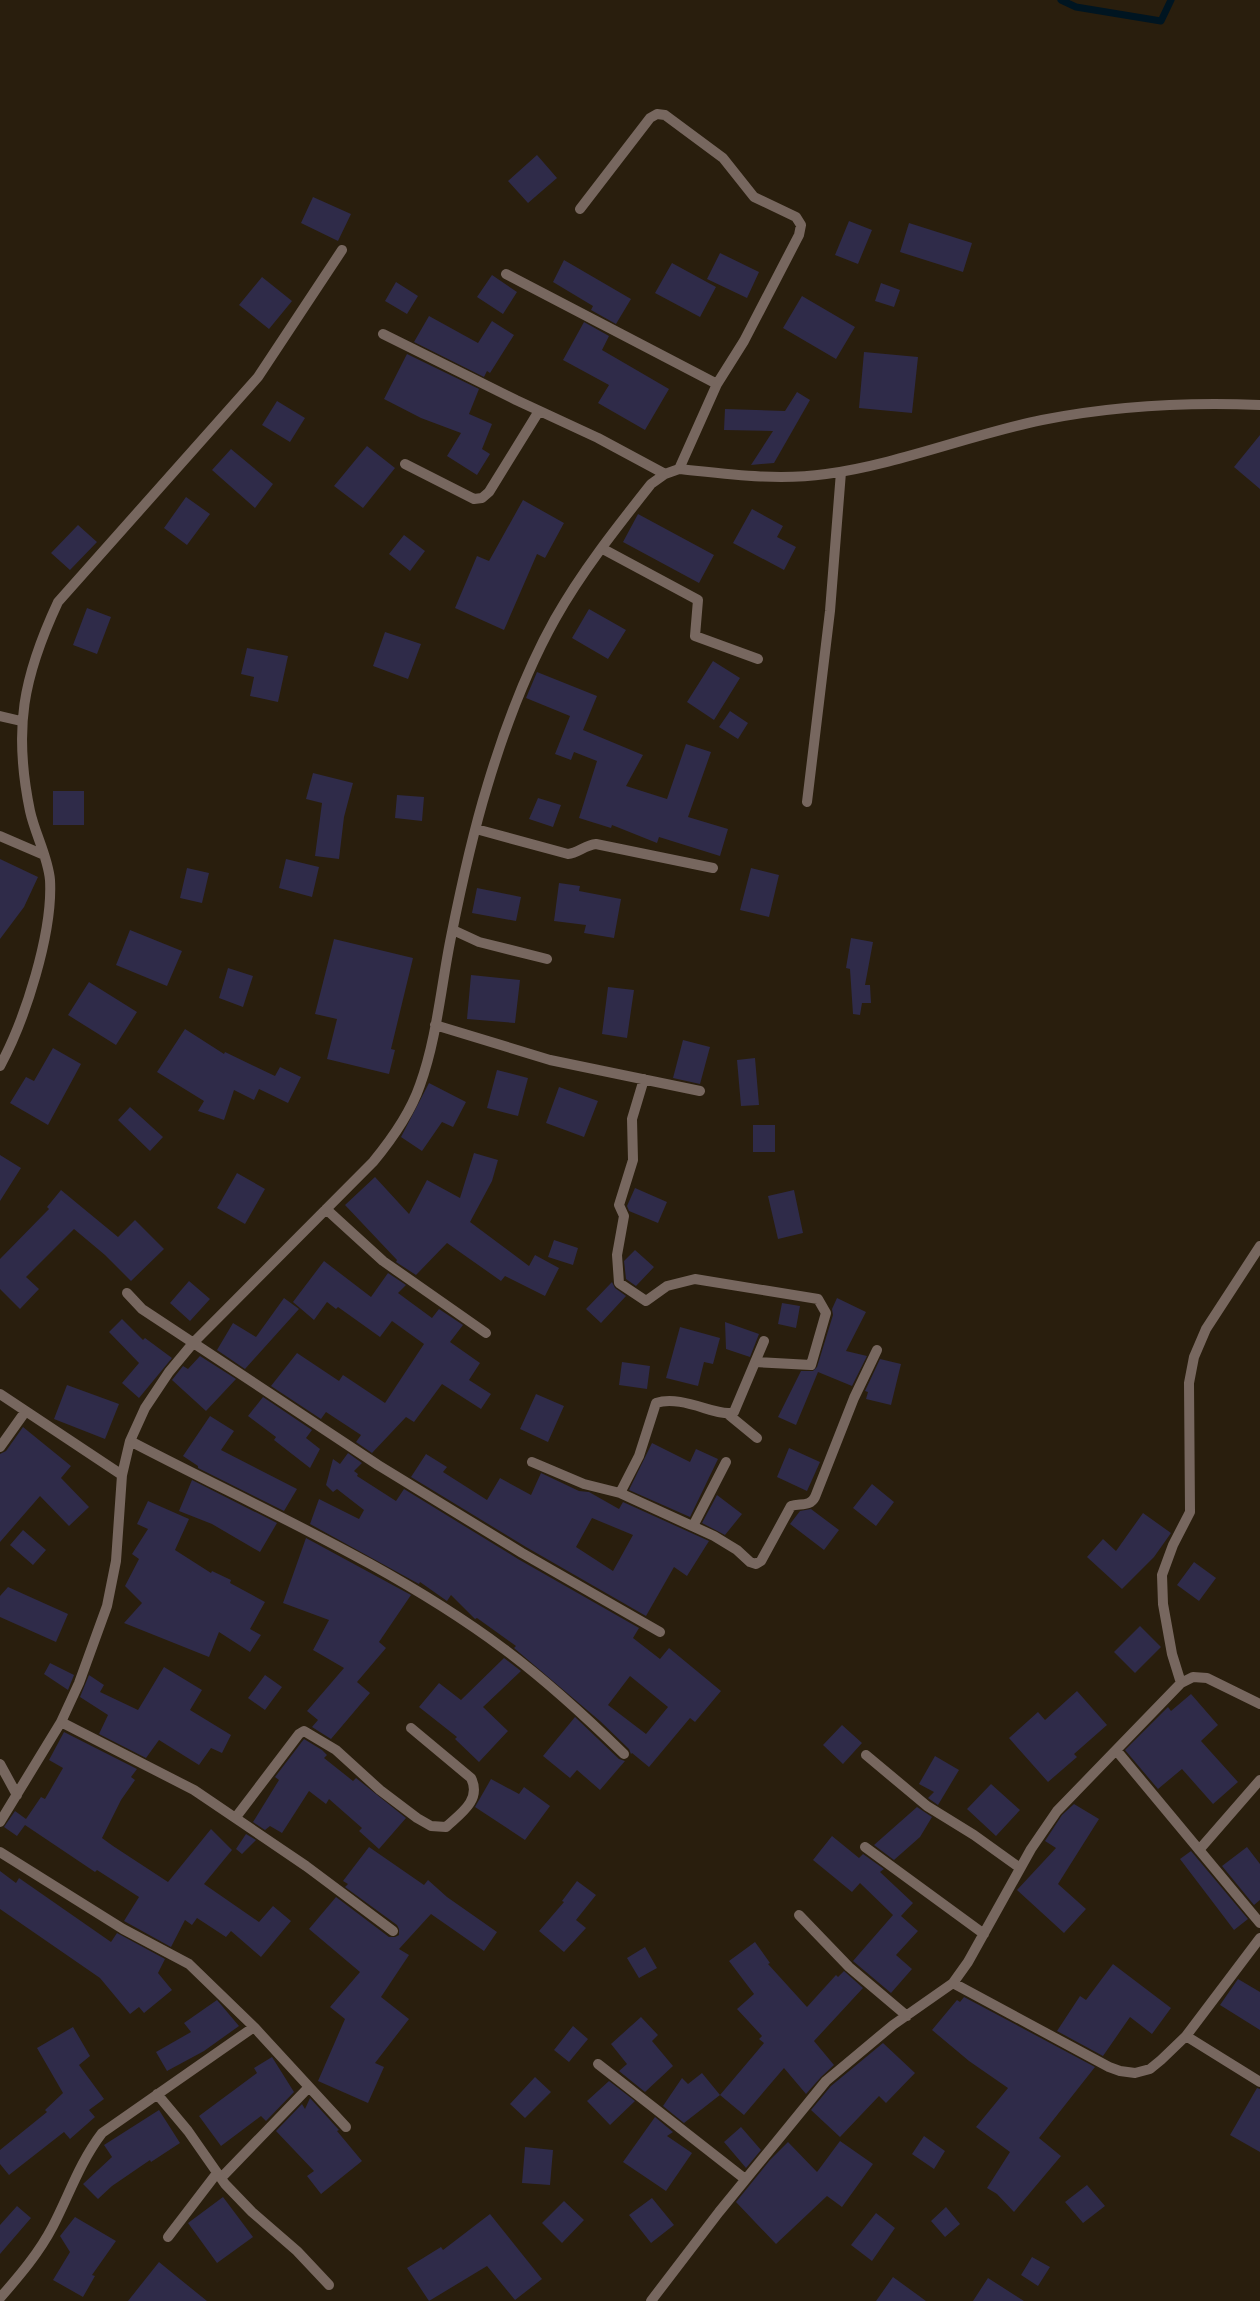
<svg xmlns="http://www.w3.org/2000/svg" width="1260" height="2301" font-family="Figtree,sans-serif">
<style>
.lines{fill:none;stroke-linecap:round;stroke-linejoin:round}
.stream{stroke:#001521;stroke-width:7}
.building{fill:#2f2b49;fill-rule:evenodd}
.minor{stroke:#77675f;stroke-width:10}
</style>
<rect width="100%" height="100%" fill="#291e0d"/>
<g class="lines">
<path class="stream" d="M1061 0 1076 7 1161 21 1171 0"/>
</g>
<path class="building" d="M537 155 557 178 528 203 508 181Z
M313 197 351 214 338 241 301 223Z
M849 221 872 230 858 264 835 255Z
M909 223 972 243 963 272 900 252Z
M720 253 759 272 747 298 707 279Z
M564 260 631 299 616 324 591 310 593 306 553 282Z
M672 263 716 287 700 317 655 293Z
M492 275 517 292 503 314 477 297Z
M262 277 292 301 269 329 239 305Z
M396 282 418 296 407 314 385 301Z
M881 283 900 290 894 307 875 301Z
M802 296 855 327 836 359 783 328Z
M429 316 478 343 492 321 514 335 490 373 487 371 484 377 414 342Z
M584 322 609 336 602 350 669 389 645 430 598 403 609 385 563 360Z
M864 352 918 357 912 413 859 408Z
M407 354 479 389 469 414 492 424 482 449 490 454 477 475 447 456 461 433 421 418 384 399Z
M797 392 810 400 774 463 751 465 773 431 724 430 725 409 785 411Z
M277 401 305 418 290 442 262 425Z
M1260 435V489L1234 467Z
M367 446 395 468 363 508 334 486Z
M231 449 273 484 255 508 212 470Z
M186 497 210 514 187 545 164 528Z
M523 500 564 523 545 558 537 554 504 630 455 608 477 556 489 561Z
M752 509 783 526 777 537 796 547 784 570 733 543Z
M638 514 714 555 699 583 623 542Z
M78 525 97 542 70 570 51 553Z
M404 535 425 551 410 571 389 554Z
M87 608 111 617 97 654 73 645Z
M589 609 626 630 608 659 572 638Z
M385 632 421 644 408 679 373 666Z
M247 648 288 656 278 702 250 696 254 677 241 674Z
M713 661 740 678 714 720 687 702Z
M537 672 597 696 583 730 643 755 626 786 667 799 686 744 711 752 688 817 728 829 720 856 659 837 657 843 612 825 611 828 579 818 597 761 574 752 571 760 555 754 570 716 526 698Z
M730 711 748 723 738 739 719 727Z
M313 773 353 783 344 817 339 859 315 856 322 803 306 799Z
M53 791H84V825H53Z
M397 795 424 797 422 821 395 818Z
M538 798 561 805 553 827 529 819Z
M0 859 38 877 24 907 0 939Z
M286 859 319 867 312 897 279 888Z
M187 868 209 873 202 903 180 898Z
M751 868 779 875 769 917 740 910Z
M559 883 580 886 579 891 621 899 614 938 584 933 586 925 554 921Z
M477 888 521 897 516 921 472 913Z
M130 930 182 951 167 986 116 965Z
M851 938 873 942 865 985H870L871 1003H862L860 1015 853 1014 850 969 846 968Z
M334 939 413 958 391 1049 395 1050 389 1074 327 1059 337 1019 315 1014Z
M228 968 253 976 243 1007 219 998Z
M471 975 520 980 515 1023 467 1019Z
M89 982 137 1012 116 1045 68 1015Z
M608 987 634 990 627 1038 602 1034Z
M185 1029 224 1054 225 1052 275 1076 280 1067 301 1077 288 1103 259 1089 254 1100 234 1090 224 1120 198 1111 204 1101 157 1072Z
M683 1040 710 1047 700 1084 673 1078Z
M53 1048 81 1064 48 1125 10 1103 26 1077 34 1081Z
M755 1058 759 1105 741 1106 737 1060Z
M497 1070 528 1078 518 1116 487 1108Z
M429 1083 466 1102 453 1127 442 1122 422 1151 401 1137Z
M559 1087 598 1101 584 1137 546 1123Z
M130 1107 163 1137 150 1151 118 1120Z
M753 1125H775V1152H753Z
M474 1153 498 1160 492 1181 470 1222 529 1266 535 1255 559 1268 545 1296 505 1276 501 1281 447 1243 416 1275 396 1262 397 1260 345 1205 375 1177 409 1214 427 1180 460 1198Z
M0 1155 21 1168 0 1201Z
M237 1173 265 1189 245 1224 217 1208Z
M635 1188 667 1202 658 1223 629 1211 627 1206Z
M61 1190 118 1237 135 1220 164 1249 131 1281 105 1255 74 1229 26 1277 39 1289 20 1309 0 1289V1259L49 1209 47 1207Z
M794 1190 803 1233 778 1239 768 1196Z
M554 1240 578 1248 573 1265 548 1257Z
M635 1250 654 1267 636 1286 626 1279 624 1261Z
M324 1261 371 1297 388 1273 406 1285 398 1293 432 1318 439 1309 463 1325 450 1342 480 1363 469 1380 491 1394 481 1409 442 1384 414 1422 406 1417 372 1453 356 1442 361 1435 326 1412 321 1419 271 1386 297 1353 339 1381 343 1375 385 1403 424 1344 392 1321 380 1337 338 1307 336 1309 327 1302 314 1320 293 1302Z
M189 1281 210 1299 190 1321 170 1303Z
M612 1282 615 1288 626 1296 601 1323 586 1309Z
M284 1298 299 1309 245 1369 217 1350 233 1323 256 1337Z
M837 1298 866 1312 846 1351 867 1356 852 1386 818 1372 796 1425 778 1417 801 1371H813L817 1367 833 1315 832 1309Z
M782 1303 800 1306 796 1328 778 1324Z
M122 1319 143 1340 145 1338 172 1358 139 1398 122 1383 139 1363 109 1332Z
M725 1322 759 1334 750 1357 726 1349Z
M680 1327 720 1338 713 1364 704 1362 698 1386 666 1378Z
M200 1356 236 1379 206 1411 172 1380 183 1366 188 1369Z
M880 1359 901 1364 891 1405 866 1399 868 1392 865 1391Z
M622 1362 650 1366 647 1389 619 1385Z
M67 1385 119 1404 105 1439 54 1419Z
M536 1394 564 1406 548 1442 520 1429Z
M263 1397 312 1430 306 1438 320 1449 310 1468 274 1440 276 1437 248 1416Z
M210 1416 234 1431 221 1450 297 1489 284 1511 198 1468V1466L183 1456Z
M23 1427 71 1466 61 1478 89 1507 69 1526 40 1496 0 1542V1454L6 1451Z
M652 1443 690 1462 696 1449 718 1459 690 1517 629 1490Z
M789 1448 820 1462 807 1491 777 1477Z
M348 1453 362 1463 354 1471 358 1474 357 1476 396 1501 404 1489 518 1559 639 1628 633 1638 660 1659 669 1648 721 1691 695 1722 690 1718 649 1767 632 1753 631 1754 629 1749 600 1721 514 1648 516 1646 477 1618 475 1619 451 1595 447 1601 420 1582 419 1584 310 1524 319 1499 359 1519 364 1510 337 1489 333 1492 326 1485 333 1459 340 1464ZM630 1676 668 1707 646 1734 608 1705Z
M426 1454 447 1467 443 1472 487 1500 500 1478 531 1495 541 1473 579 1491 589 1492 619 1509 623 1502 709 1541 687 1576 674 1567 646 1616 526 1547 411 1477ZM592 1518 633 1535 613 1571 576 1547Z
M192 1480 277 1523 260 1552 212 1524 179 1511Z
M872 1484 894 1502 876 1526 853 1508Z
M717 1495 742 1514 725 1535 702 1523Z
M148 1501 189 1519 175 1550 211 1573 212 1571 231 1580 230 1583 265 1602 250 1629 261 1635 250 1652 219 1632 209 1657 124 1623 142 1603 125 1586 139 1559 132 1554 148 1529 137 1524Z
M811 1509 839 1530 824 1550 790 1524 800 1511Z
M1143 1513 1171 1533 1154 1557 1122 1589 1087 1557 1103 1539 1116 1551Z
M23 1530 46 1550 33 1565 10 1545Z
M306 1538 411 1595 379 1642 386 1648 357 1682 370 1693 331 1739 312 1727 318 1720 307 1711 344 1668 313 1650 329 1620 283 1603Z
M1194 1562 1216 1578 1199 1601 1177 1585Z
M8 1587 68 1614 56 1642 0 1617V1596Z
M1140 1626 1161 1647 1135 1673 1114 1652Z
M504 1658 521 1671 483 1707 508 1731 479 1762 455 1739 457 1737 419 1707 439 1683 461 1700Z
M50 1663 74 1675 68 1690 44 1674Z
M164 1667 202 1690 190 1710 231 1735 222 1753 211 1748 199 1765 159 1740 146 1758 99 1734 108 1715 80 1697 89 1675 104 1685 100 1692 138 1710Z
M265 1675 282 1687 265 1710 248 1698Z
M1077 1691 1107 1725 1074 1754 1077 1757 1048 1782 1009 1738 1038 1712 1045 1720Z
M1191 1694 1218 1725 1201 1741 1238 1782 1213 1804 1182 1769 1158 1789 1125 1750 1168 1707 1171 1711Z
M575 1717 619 1759 625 1761 600 1790 577 1770 570 1778 543 1756Z
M842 1725 862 1743 843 1764 823 1745Z
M64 1732 137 1769 131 1777 135 1780 121 1800 102 1838 113 1846 168 1882 211 1829 232 1850 204 1884 259 1922 273 1906 291 1921 261 1957 231 1931 226 1937 197 1918 192 1925 185 1920 171 1947 124 1921 139 1897 97 1870 95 1872 25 1825 17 1836 4 1827 15 1811 26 1819 41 1797 45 1799 63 1768 49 1760Z
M304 1739 322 1750 327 1755 324 1758 353 1781 356 1778 406 1818 379 1849 359 1831 362 1828 329 1799 326 1804 309 1791 282 1833 270 1826 265 1830 253 1822 279 1780 275 1777Z
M935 1756 959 1770 938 1805 928 1798 934 1792 919 1784Z
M491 1779 519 1794 524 1787 550 1806 525 1840 475 1807Z
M991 1784 1020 1810 996 1836 967 1809Z
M1074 1804 1099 1819 1058 1884 1086 1909 1064 1933 1017 1890 1056 1848 1045 1841 1062 1815Z
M917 1807 932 1817 920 1837 894 1860 874 1845Z
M246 1834 256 1840 242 1854 236 1849Z
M832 1836 859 1858 863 1854 884 1869 880 1872 913 1903 901 1916 918 1931 896 1955 912 1969 891 1993 853 1961 893 1915 860 1883 852 1892 813 1860Z
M369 1847 424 1885 428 1880 447 1897 497 1932 484 1951 431 1914 399 1949 409 1955 381 1997 409 2019 375 2063 384 2067 368 2103 318 2081 345 2019 330 2007 360 1972 309 1929 336 1897 389 1937H395L399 1935V1929L397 1925 345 1887 348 1884 343 1881Z
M1247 1847 1260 1864V1900L1254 1905 1222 1866Z
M1191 1851 1248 1919 1234 1930 1180 1859Z
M0 1871 16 1883 19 1878 111 1942 117 1933 165 1959 158 1973 172 1990 144 2013 139 2007 130 2014 100 1978 0 1909Z
M577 1881 596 1895 576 1920 586 1928 564 1952 539 1931 564 1902 562 1901Z
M755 1942 770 1963 768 1964 807 2007 836 1975 838 1977 844 1971 863 1988 814 2041 834 2065 821 2077 806 2094 784 2068 744 2115 720 2095 764 2043 759 2039 762 2036 737 2009 754 1994 729 1961Z
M645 1947 657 1968 639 1978 627 1958Z
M1113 1964 1171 2008 1152 2034 1130 2017 1103 2056 1057 2031 1080 1996 1086 2000Z
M1238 1979 1260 1992V2030L1220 2005Z
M964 1997 1095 2067 1039 2138 1061 2156 1014 2212 997 2194 987 2188 1010 2152 976 2127 1008 2088 969 2061 932 2030 957 2000 960 2002Z
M217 2000 239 2026 204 2051 167 2071 156 2052 191 2032 184 2023Z
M641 2017 658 2035 652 2041 673 2066 645 2092 619 2071 627 2064 611 2044Z
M573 2026 588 2039 569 2062 554 2050Z
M73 2027 90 2056 79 2065 104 2099 89 2110 95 2117 70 2139 64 2132 9 2175 0 2164V2150L47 2112 45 2110 63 2093 37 2048Z
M883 2043 915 2073 886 2103 879 2096 840 2137 811 2110 831 2086Z
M272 2057 294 2092 266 2121 261 2116 221 2146 199 2116 257 2073 254 2068Z
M702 2073 720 2095 684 2123 663 2106 682 2078 688 2084Z
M535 2077 551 2092 525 2118 510 2104Z
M609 2081 635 2101 610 2125 587 2101Z
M1257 2088 1260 2089V2152L1230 2135Z
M310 2098 339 2130 337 2131 362 2161 321 2194 307 2176 314 2171 276 2131 302 2104 305 2109Z
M159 2110 180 2143 151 2162 150 2160 112 2186 98 2199 83 2184 112 2157 104 2145Z
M655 2117 673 2132 667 2136 692 2153 666 2191 623 2162Z
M741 2127 761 2150 746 2168 724 2142Z
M924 2136 945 2151 934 2169 912 2154Z
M840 2141 873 2164 842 2207 827 2196 776 2244 736 2202 770 2160 788 2142 817 2172Z
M525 2147 553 2150 550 2185 522 2183Z
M1087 2185 1105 2206 1083 2223 1065 2202Z
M223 2197 253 2237 217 2263 188 2223Z
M652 2198 674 2225 651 2243 629 2215Z
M564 2201 584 2220 562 2243 542 2223Z
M17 2206 31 2218 0 2254V2225Z
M946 2207 960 2224 945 2237 931 2221Z
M876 2213 895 2228 872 2261 851 2245Z
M490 2214 542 2279 515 2300 487 2266 429 2301 407 2268 441 2247 443 2250Z
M75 2217 116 2241 92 2275 95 2276 83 2297 53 2280 70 2252 60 2236Z
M1032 2257 1050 2267 1038 2286 1021 2275Z
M159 2262 181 2280 207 2301H128Z
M893 2277 926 2301H876Z
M988 2278 1024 2301H973Z"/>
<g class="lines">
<path class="minor" d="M580 209 650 118 657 114 665 115 723 158 754 197 796 217 801 225 799 235 744 341 717 384 679 469
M506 274 717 384
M383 334 516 400 598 438 665 474
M405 464 474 499 482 498 489 492 539 411
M603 549 698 600 695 636 758 659
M0 716 21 721
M807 802 830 611 841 472
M476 829 568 854C578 853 585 845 596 844L713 868
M0 836 44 855
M453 930 479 942 547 959
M435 1025 550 1060 700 1091
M0 1066C25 1020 53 933 50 880 48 857 35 834 30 811 13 729 23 677 58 602L258 377 342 250
M644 1079 632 1119 633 1160 619 1205 624 1216 617 1255 619 1283 646 1301 667 1286 695 1279 818 1299 826 1313 811 1365 755 1362
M326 1209 383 1261 486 1333
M127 1293 142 1309 378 1465 522 1553 660 1632
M0 1394 122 1475
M729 1415 757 1438
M130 1441C256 1507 390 1564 504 1649 547 1681 586 1717 624 1754
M0 1447 25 1412
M532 1462 584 1484 620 1493 639 1456 656 1403C683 1394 720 1419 734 1412L764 1341
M620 1493 714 1536 737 1550 750 1562 756 1564 761 1561 791 1506C800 1503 810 1507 815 1497L854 1398 877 1350
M693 1526 726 1462
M1181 1683 1172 1654 1163 1604 1162 1575 1173 1545 1190 1512 1189 1383 1194 1357 1206 1329 1260 1246
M61 1722 194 1790 306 1866 393 1931
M1116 1750 1260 1923
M866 1755 927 1806 974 1835 1020 1868
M0 1764 17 1795
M236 1817 299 1734 304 1731 336 1750 380 1790 417 1818 431 1826 446 1827C460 1814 482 1800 471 1778L411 1728
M0 1822 61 1722 79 1683 107 1606 116 1561 122 1475 130 1441 145 1408 169 1372 194 1342 373 1162C392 1139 410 1114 420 1085 437 1038 441 986 451 937 461 887 472 836 487 787 504 730 526 671 555 619 582 571 617 527 651 484L665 474 679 469C727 474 777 481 826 474 899 464 969 435 1042 420 1113 406 1188 402 1260 405
M865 1847 984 1934
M1199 1850 1260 1780
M0 1852 123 1929 189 1964 254 2027 346 2127
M799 1915 849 1967 907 2016
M953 1983 1109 2067 1120 2071 1135 2073 1150 2069 1161 2060 1186 2036 1260 1938
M1186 2036 1260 2082
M598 2064 745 2179
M157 2094 188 2131 225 2184 252 2212 297 2251 329 2285
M221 2178 309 2087
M168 2237 217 2173
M0 2298C20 2275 39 2253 53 2226 69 2195 80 2162 102 2133L254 2027
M651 2301 719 2212 826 2081 893 2025 953 1983 968 1962 1031 1849 1057 1811 1181 1683 1193 1677 1207 1678 1260 1704"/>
</g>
</svg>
